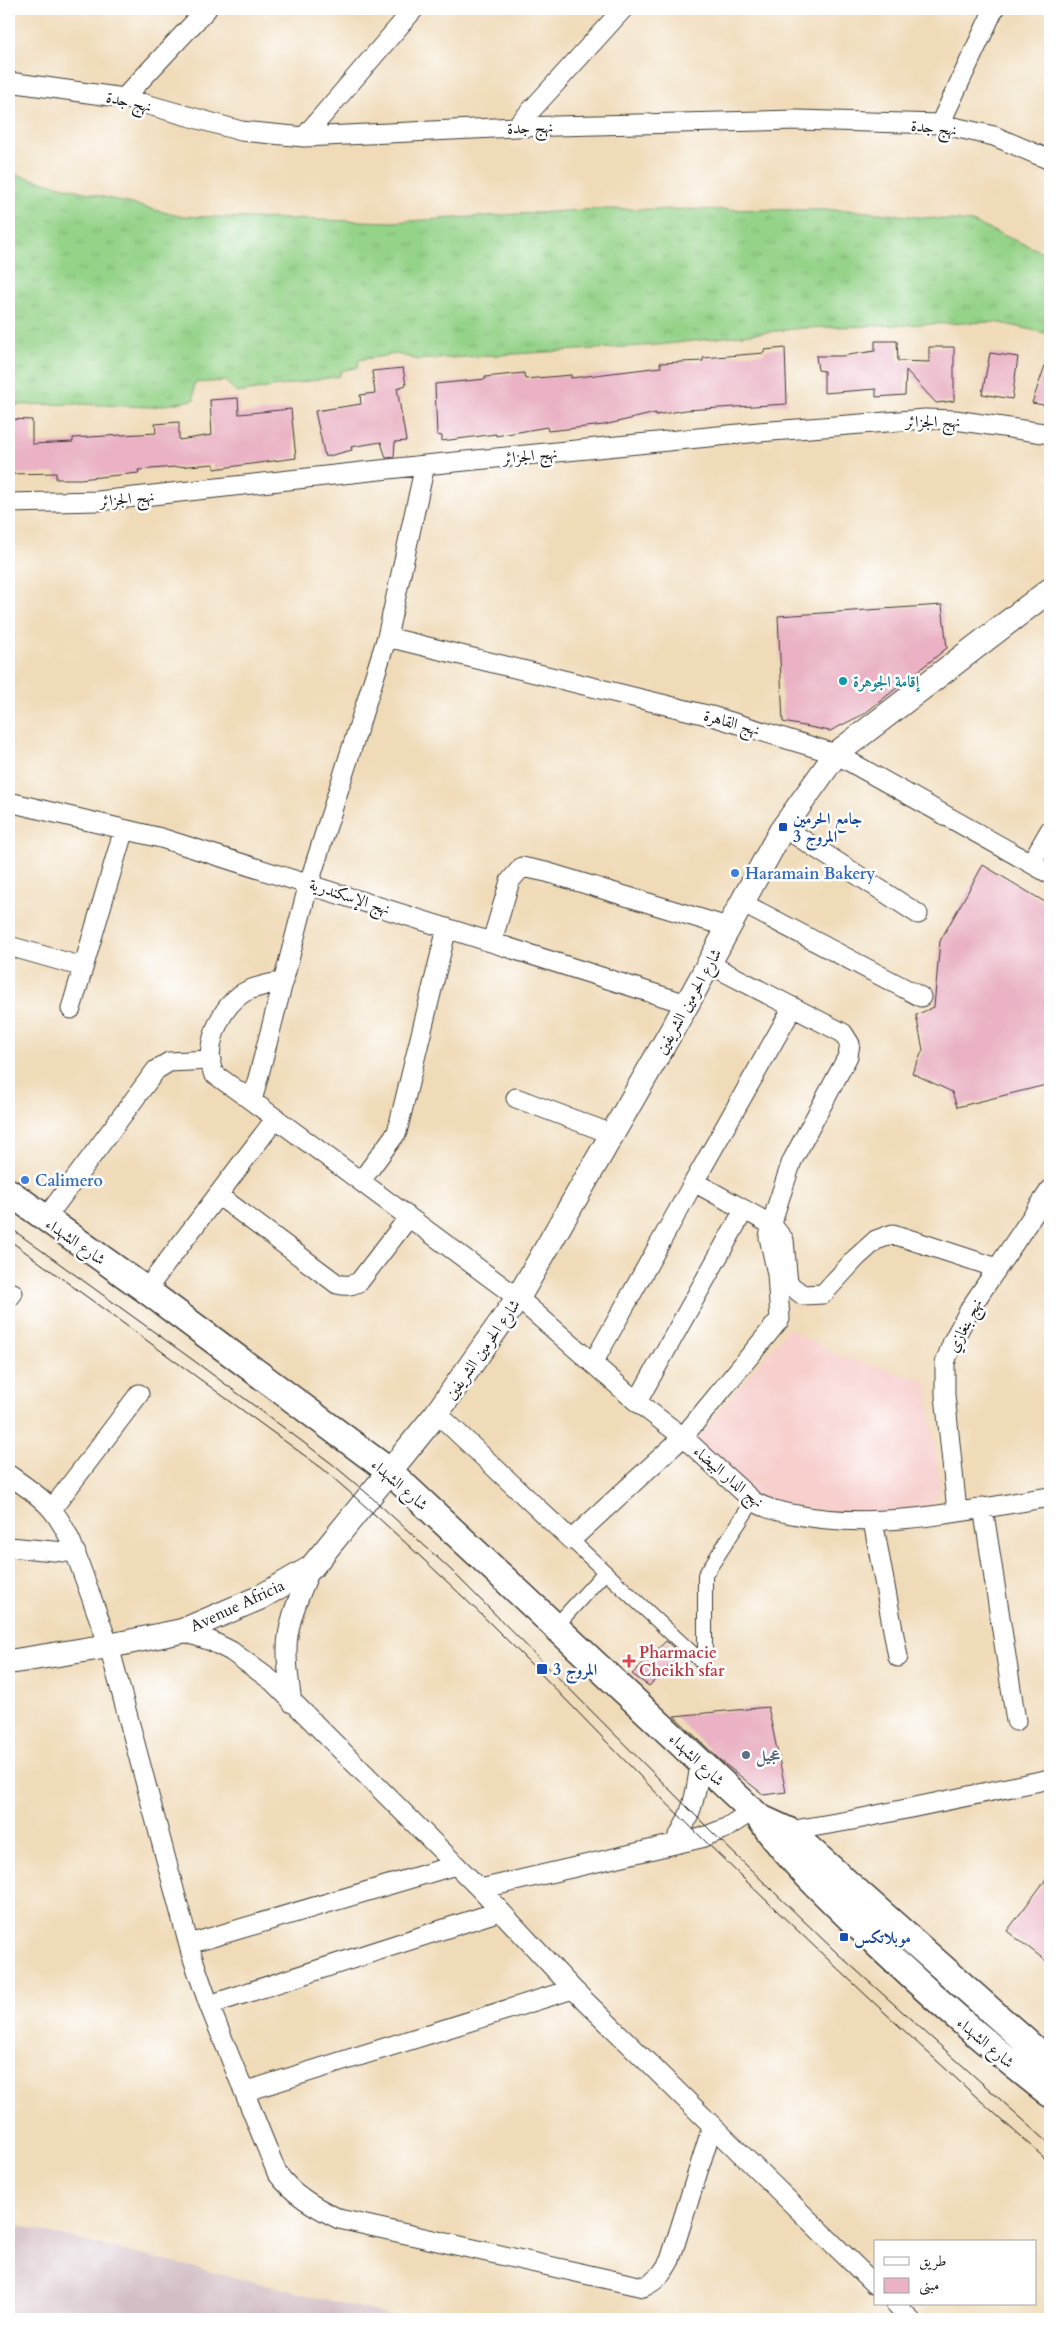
<svg xmlns="http://www.w3.org/2000/svg" width="1059" height="2328" font-family="Cardo,Amiri,serif">
<style>
.built{fill:#f7d0ce}
.industrial{fill:#d2bec4}
.grass{fill:url(#grass-tufts);stroke:#587852}
.building{fill:#eab2c4}
.lines{fill:none;stroke-linecap:round;stroke-linejoin:round}
.pedestrian-casing{stroke:#3c3934;stroke-width:16}
.minor-casing{stroke:#3c3934;stroke-width:21}
.tertiary-casing{stroke:#3c3934;stroke-width:26}
.secondary-casing{stroke:#3c3934;stroke-width:29}
.pedestrian{stroke:#fff;stroke-width:14}
.minor{stroke:#fff;stroke-width:19}
.tertiary{stroke:#fff;stroke-width:24}
.secondary{stroke:#fff;stroke-width:26}
.tram{stroke:#1c1c1c;stroke-width:1}
.culture-dot{fill:#0f9aa8;stroke:#fff;stroke-width:2}
.transit-dot{fill:#1a4fb4;stroke:#fff;stroke-width:2}
.shop-dot{fill:#3f7fe0;stroke:#fff;stroke-width:2}
.health-dot{fill:#e0444e;stroke:#fff;stroke-width:2}
.service-dot{fill:#5c6f8a;stroke:#fff;stroke-width:2}
.labels{text-anchor:middle;stroke-width:5;stroke-linejoin:round;paint-order:stroke}
.street-label{font-size:16px;fill:#1c1c1c;stroke:#fff}
.culture-label{font-size:16px;font-weight:bold;fill:#0d838f;stroke:#fff;text-anchor:start}
.transit-label{font-size:16px;font-weight:bold;fill:#164399;stroke:#fff;text-anchor:start}
.shop-label{font-size:16px;font-weight:bold;fill:#366cbe;stroke:#fff;text-anchor:start}
.health-label{font-size:16px;font-weight:bold;fill:#be3a42;stroke:#fff;text-anchor:start}
.service-label{font-size:16px;font-weight:bold;fill:#4e5e75;stroke:#fff;text-anchor:start}
</style>
<defs>
<pattern id="grass-tufts" width="24" height="20" patternUnits="userSpaceOnUse" patternTransform="scale(1.25)"><rect width="24" height="20" fill="#95d389"/><path d="M3 7l-1-3M5 7V3M7 7l1-3M15 17l-1-3M17 17v-4M19 17l1-3" fill="none" stroke="#80b576"/></pattern>
</defs>
<rect width="100%" height="100%" fill="#fff"/>
<filter id="ink" filterUnits="userSpaceOnUse"><feTurbulence type="fractalNoise" baseFrequency=".02" numOctaves="2"/><feDisplacementMap in="SourceGraphic" scale="10" xChannelSelector="R" yChannelSelector="G"/><feConvolveMatrix kernelMatrix="1 2 1 2 8 2 1 2 1" color-interpolation-filters="sRGB"/></filter>
<filter id="wash" filterUnits="userSpaceOnUse"><feTurbulence type="fractalNoise" baseFrequency=".0096" numOctaves="4" result="noise"/><feDisplacementMap in="SourceGraphic" scale="20" xChannelSelector="R" yChannelSelector="G"/><feGaussianBlur stdDeviation="1.12" result="paint"/><feColorMatrix in="noise" values="0 0 0 0 0 0 0 0 0 0 0 0 0 0 0 0 0 1.4 0 .05"/><feComposite in="paint" operator="in"/></filter>
<g filter="url(#wash)">
<rect width="100%" height="100%" fill="#f0dbb9"/>
<path class="built" d="M788 1328 837 1355 926 1381 941 1489 928 1509 872 1516 759 1502 692 1445Z"/>
<path class="industrial" d="M9 2223 406 2319H9Z"/>
<path class="grass" d="M9 173 179 216 393 222 598 209 846 210 972 222 1050 255V334L996 322 802 328 658 345 419 360 396 354 359 360 358 367 341 371 340 376 237 393 225 381 194 383V400L152 407 76 404 9 405Z"/>
<g id="blocks">
<path class="building" d="M875 341H897L898 361 929 362V347H954V401L936 403 906 370 905 395 876 397V389L824 393V371L818 370 816 356H842L875 351Z
M785 348 787 404 686 410 656 415V413L604 425 548 431 547 427 496 436V434L442 441V436L437 435 435 384 486 379 485 377 524 373 525 379 571 375V378L661 367 660 363 703 361V358L764 353V350Z
M990 353 1018 357 1012 399 982 394Z
M1048 357H1050V406L1032 403Z
M403 368 406 385 397 388 406 441 395 442 394 457 386 458 381 442 351 447 352 450 325 457 315 411 361 404 360 395 375 393 372 371Z
M238 398 239 414 291 409 296 458 214 469V464L138 470 139 473 80 479H56V473L9 474V419L32 420V444L73 442V438L156 433 155 424 179 422V440L212 435 210 400Z
M942 605 947 648 864 714 830 731 783 722 778 616Z
M983 865 1050 905V1084L957 1107 952 1092 912 1073 923 1050 916 1015 934 1007 940 941Z
M666 1641 681 1654 649 1686 632 1674Z
M768 1707 786 1792 764 1795 721 1761 674 1716Z
M1050 1874V1964L1007 1931Z"/>
</g>
</g>
<g filter="url(#ink)">
<use href="#blocks" fill-opacity="0" stroke="#3c3934" stroke-width="1"/>
<g class="lines">
<defs>
<path id="pedestrian" d="M571 1540 705 1665V1575L753 1501
M555 1627 605 1572"/>
<path id="minor" d="M9 82 124 98 241 131 304 137 516 127 797 120 940 124 994 136 1050 160
M124 98 207 9
M940 124 994 9
M516 127 623 9
M304 137 414 9
M425 465 387 637 309 883 252 1101 518 1298 637 1402 683 1437 753 1501C766 1509 778 1511 792 1514 878 1532 966 1510 1050 1497
M9 503 98 501 425 465 759 432 925 419 955 420 1050 434
M387 637 715 717 836 754 1050 874
M9 802 161 838 687 1004
M783 827 918 914
M1031 863 1050 830
M742 903 921 997
M492 941 510 881 522 867 546 872 728 927
M9 946 83 967
M71 1009 124 829
M516 1098 612 1134
M252 1101 213 1073C204 1046 220 1008 243 993 255 986 271 984 284 981
M361 1181 397 1132 447 928
M694 1182 793 1007
M218 1195 337 1284C346 1286 350 1286 359 1282L409 1217
M45 1219 156 1070 169 1062 211 1060
M146 1290 276 1118
M9 1298 13 1293
M593 1363 694 1182 772 1225 784 1240 788 1284 803 1295 823 1294 856 1258 876 1240 893 1234 997 1268
M637 1402 744 1210
M437 1413 571 1540 683 1437 780 1319 777 1274 769 1237 776 1209 792 1161 848 1056 850 1044 843 1033 709 964
M9 1475C41 1497 56 1507 72 1544L109 1646 191 1953 209 2005 277 2173C293 2195 315 2207 339 2219L643 2287C657 2281 663 2273 670 2260L712 2127
M983 1507 1016 1721
M52 1509 139 1394
M957 1511 945 1395V1363L953 1341 971 1307 1050 1190
M873 1521 898 1657
M9 1547 76 1553
M182 1631 211 1641 231 1651 272 1681 480 1889 573 1989 875 2285
M292 1703C290 1687 287 1670 287 1653 286 1623 300 1595 311 1568
M784 1836 789 1831 853 1820 1050 1779
M674 1844C692 1815 696 1796 700 1763
M480 1889 701 1838 726 1828 752 1811
M189 1944 456 1865
M209 2005 500 1911
M244 2092 573 1989
M895 2304 910 2319"/>
<path id="tertiary" d="M9 1662 109 1646 182 1631 259 1598 311 1568 437 1413 518 1298 687 1004 781 831 836 754 1050 590"/>
<path id="secondary" d="M9 1192 146 1290 389 1471 758 1816C786 1857 822 1891 858 1926 919 1985 983 2042 1050 2094
M765 1820 789 1831 1050 2063"/>
</defs>
<use href="#pedestrian" class="pedestrian-casing"/>
<use href="#minor" class="minor-casing"/>
<use href="#tertiary" class="tertiary-casing"/>
<use href="#secondary" class="secondary-casing"/>
<use href="#pedestrian" class="pedestrian"/>
<use href="#minor" class="minor"/>
<use href="#tertiary" class="tertiary"/>
<use href="#secondary" class="secondary"/>
<path class="tram" d="M9 1227 193 1360 331 1463 369 1495 450 1569 714 1834 837 1953 1050 2144
M9 1240 323 1469C397 1533 468 1600 537 1670 592 1726 646 1784 703 1839 816 1950 932 2058 1050 2163"/>
</g>
</g>
<circle class="culture-dot" cx="843" cy="681" r="5"/>
<g class="transit-dot">
<rect x="778" y="822" width="10" height="10" rx="2.5"/>
<rect x="536" y="1663" width="12" height="12" rx="2.5"/>
<rect x="839" y="1932" width="10" height="10" rx="2.5"/>
</g>
<g class="shop-dot">
<circle cx="735" cy="873" r="5"/>
<circle cx="25" cy="1180" r="5"/>
</g>
<path class="health-dot" d="M626.5 1653.5h5v5h5v5h-5v5h-5v-5h-5v-5h5z"/>
<circle class="service-dot" cx="746" cy="1755" r="5"/>
<g class="labels">
<g class="street-label">
<text transform="translate(129 101) rotate(13)" y="6">نهج جدة</text>
<text transform="translate(530 127) rotate(-2)" y="6">نهج جدة</text>
<text transform="translate(934 127) rotate(6)" y="6">نهج جدة</text>
<text x="933" y="427">نهج الجزائر</text>
<text transform="translate(530 455) rotate(-6)" y="6">نهج الجزائر</text>
<text transform="translate(127 498) rotate(-6)" y="6">نهج الجزائر</text>
<text transform="translate(732 722) rotate(16)" y="6">نهج القاهرة</text>
<text transform="translate(350 896) rotate(18)" y="6">نهج الإسكندرية</text>
<text transform="translate(688 1001) rotate(-61)" y="6">شارع الحرمين الشريفين</text>
<text transform="translate(76 1241) rotate(35)" y="6">شارع الشهداء</text>
<text transform="translate(964 1325) rotate(-63)" y="6">نهج بنغازي</text>
<text transform="translate(482 1349) rotate(-55)" y="6">شارع الحرمين الشريفين</text>
<text transform="translate(729 1476) rotate(40)" y="6">نهج الدار البيضاء</text>
<text transform="translate(400 1484) rotate(41)" y="6">شارع الشهداء</text>
<text transform="translate(237 1605) rotate(-25)" y="6">Avenue Africia</text>
<text transform="translate(697 1759) rotate(43)" y="6">شارع الشهداء</text>
<text transform="translate(986 2042) rotate(40)" y="6">شارع الشهداء</text>
</g>
<g class="culture-label">
<text x="853" y="687">إقامة الجوهرة</text>
</g>
<g class="transit-label">
<text x="793" y="824">جامع الحرمين<tspan x="793" dy="18">المروج 3</tspan></text>
<text x="553" y="1675">المروج 3</text>
<text x="854" y="1943">موبلاتكس</text>
</g>
<g class="shop-label">
<text x="745" y="879">Haramain Bakery</text>
<text x="35" y="1186">Calimero</text>
</g>
<g class="health-label">
<text x="639" y="1658">Pharmacie<tspan x="639" dy="18">Cheikh sfar</tspan></text>
</g>
<g class="service-label">
<text x="756" y="1761">عجيل</text>
</g>
</g>
<rect width="1059" height="2328" fill="none" stroke="#fff" stroke-width="30"/>
<rect x="874" y="2240" width="162" height="65" fill="#ffffff" stroke="#a4a4a4"/>
<rect x="884" y="2257" width="25" height="8" fill="#ffffff" stroke="#a4a4a4"/>
<text x="919" y="2266" font-size="15" fill="#1c1c1c">طريق</text>
<rect x="884" y="2278" width="25" height="15" fill="#eab2c4" stroke="#a4a4a4"/>
<text x="919" y="2290" font-size="15" fill="#1c1c1c">مبنى</text>
</svg>
